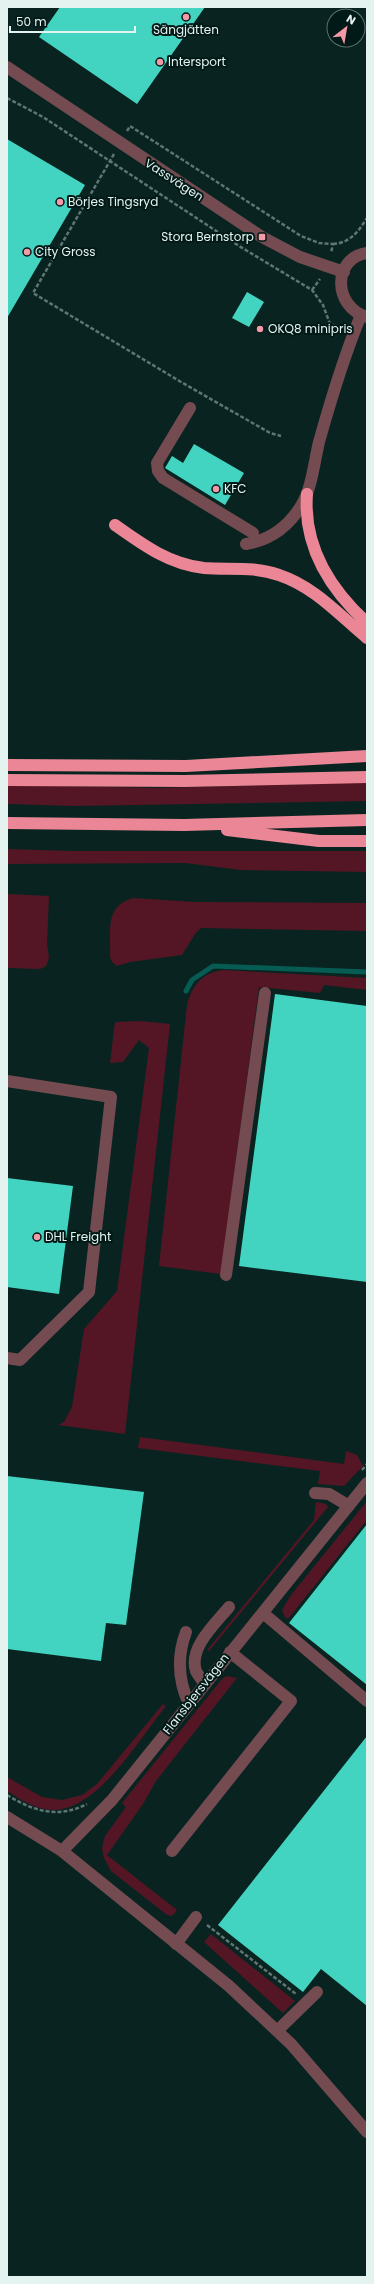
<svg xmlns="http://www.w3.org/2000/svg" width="374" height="2284" font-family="Poppins,sans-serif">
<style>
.green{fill:#541624}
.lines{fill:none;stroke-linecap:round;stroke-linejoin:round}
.stream{stroke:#065b52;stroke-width:5}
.building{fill:#43d3c1}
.path{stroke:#5f7572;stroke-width:2.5;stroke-dasharray:4 2;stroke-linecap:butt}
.minor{stroke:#734b50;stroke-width:12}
.highway{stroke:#ea8695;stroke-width:12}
.poi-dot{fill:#f49aa6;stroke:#021a17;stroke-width:1.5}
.labels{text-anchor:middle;stroke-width:4;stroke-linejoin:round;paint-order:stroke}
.poi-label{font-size:12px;fill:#e4f3f0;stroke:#021a17;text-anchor:start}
.street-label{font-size:12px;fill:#e4f3f0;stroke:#021a17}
</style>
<rect width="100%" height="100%" fill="#092420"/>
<path class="green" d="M367 782V801L74 806 7 804V785L160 788Z
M7 849 72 851H367V872L241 870 185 863 7 864Z
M7 894 49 896 47 943 49 958 46 966 40 969 7 968Z
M133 898 195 902 367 903V931L201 928 195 934 182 955 130 962 117 966 112 962 110 957C111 932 104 906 133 898Z
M224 970 367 978V990L324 985 320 993 259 987 221 1274 159 1266 187 1005C192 985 203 972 224 970Z
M140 1021 170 1024 125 1434 58 1425 64 1422 72 1407 84 1329 117 1291 149 1048 139 1040 123 1062 110 1063 115 1022Z
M140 1437 344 1464 346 1451 357 1455 363 1466 344 1486 318 1484 320 1471 138 1448Z
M367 1501V1520L288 1619 285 1617 282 1610 291 1595Z
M316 1502 326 1504 328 1507 209 1651 207 1650 314 1520Z
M226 1676 237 1678 156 1781 143 1804 107 1855 177 1910 172 1916 167 1915 111 1871 104 1858 102 1848 105 1836 126 1807 122 1803 222 1679Z
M163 1704 166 1706C139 1739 98 1811 52 1810 35 1809 21 1800 7 1791V1777L42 1797 62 1800 82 1795 97 1784Z
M211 1934 295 2001 283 2013 204 1942Z"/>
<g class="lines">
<path class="stream" d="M186 991 192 980 213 966 367 972"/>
</g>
<path class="building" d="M60 7H205L137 104 39 37Z
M7 139 85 185 7 318Z
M247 292 264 302 249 327 232 318Z
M194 444 244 473 225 505 165 468 172 456 183 463Z
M275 994 367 1006V1282L239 1266Z
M7 1178 73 1186 59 1294 7 1287Z
M7 1476 144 1492 126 1625 106 1623 101 1661 7 1649Z
M367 1524V1685L289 1623Z
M367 1736V2006L321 1969 303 1992 218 1925Z"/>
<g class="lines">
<path class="path" d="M7 98 43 117 239 246 312 290 323 305 330 324 342 327
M127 131 130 126 301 236 319 243 333 244 331 253
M114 154 33 293 181 382 270 433 281 436
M333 244C350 243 358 232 367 218
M312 290 320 279
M362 1470 367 1464
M7 1795C33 1811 58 1819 87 1804
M207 1925 296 1994"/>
<path class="minor" d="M7 67 262 237 300 257 344 272
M367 253C332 258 333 307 367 317
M190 408 157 463 158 471 163 478 253 533
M246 544C270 540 288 527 301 506 312 488 314 463 319 442 331 399 344 356 361 315
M7 1081 111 1097 89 1292 20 1360 7 1358
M226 1275 265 993
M315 1493 329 1494 349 1506
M263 1613 367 1701
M186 1632C177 1656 178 1680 189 1704
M205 1684C202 1680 198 1675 196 1671 188 1648 216 1623 229 1607
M7 1817 62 1851 112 1800 367 1483
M62 1851 229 1986 291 2044 367 2132
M172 1851 291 1701 230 1652
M176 1944 196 1917
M277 2031 317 1992"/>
<path class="highway" d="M307 494C303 546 330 589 367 623
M115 525C143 545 169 564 204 568 230 570 254 566 279 575 315 587 339 615 367 638
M7 765 186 766 367 756
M7 780 184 781 367 777
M7 823 184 825 367 820
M227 830 319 841H367"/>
</g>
<g class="poi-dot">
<circle cx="186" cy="17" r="4"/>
<circle cx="160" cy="62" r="4"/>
<circle cx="60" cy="202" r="4"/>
<rect x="258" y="233" width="8" height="8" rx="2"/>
<circle cx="27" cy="252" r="4"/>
<circle cx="260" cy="329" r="4"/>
<circle cx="216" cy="489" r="4"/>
<circle cx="37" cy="1237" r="4"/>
</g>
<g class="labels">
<g class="poi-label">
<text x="186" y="34" text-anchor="middle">Sängjätten</text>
<text x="168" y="66">Intersport</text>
<text x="68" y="206">Börjes Tingsryd</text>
<text x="254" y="241" text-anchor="end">Stora Bernstorp</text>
<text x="35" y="256">City Gross</text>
<text x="268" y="333">OKQ8 minipris</text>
<text x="224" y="493">KFC</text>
<text x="45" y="1241">DHL Freight</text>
</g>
<g class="street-label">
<text transform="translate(174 180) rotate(33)" y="4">Vassvägen</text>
<text transform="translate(196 1694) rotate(-52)" y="4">Flansbjersvägen</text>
</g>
</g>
<rect width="374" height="2284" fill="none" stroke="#e4f3f0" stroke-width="16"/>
<g transform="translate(346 28) rotate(31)"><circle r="19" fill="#021a17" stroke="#5c716e"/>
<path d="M0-3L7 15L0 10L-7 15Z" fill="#f49aa6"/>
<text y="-6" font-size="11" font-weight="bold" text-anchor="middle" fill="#e4f3f0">N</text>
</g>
<path d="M10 26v6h125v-6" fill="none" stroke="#e4f3f0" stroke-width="2"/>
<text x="16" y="26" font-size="12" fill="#e4f3f0" stroke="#021a17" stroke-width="3" paint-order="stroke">50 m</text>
</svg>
